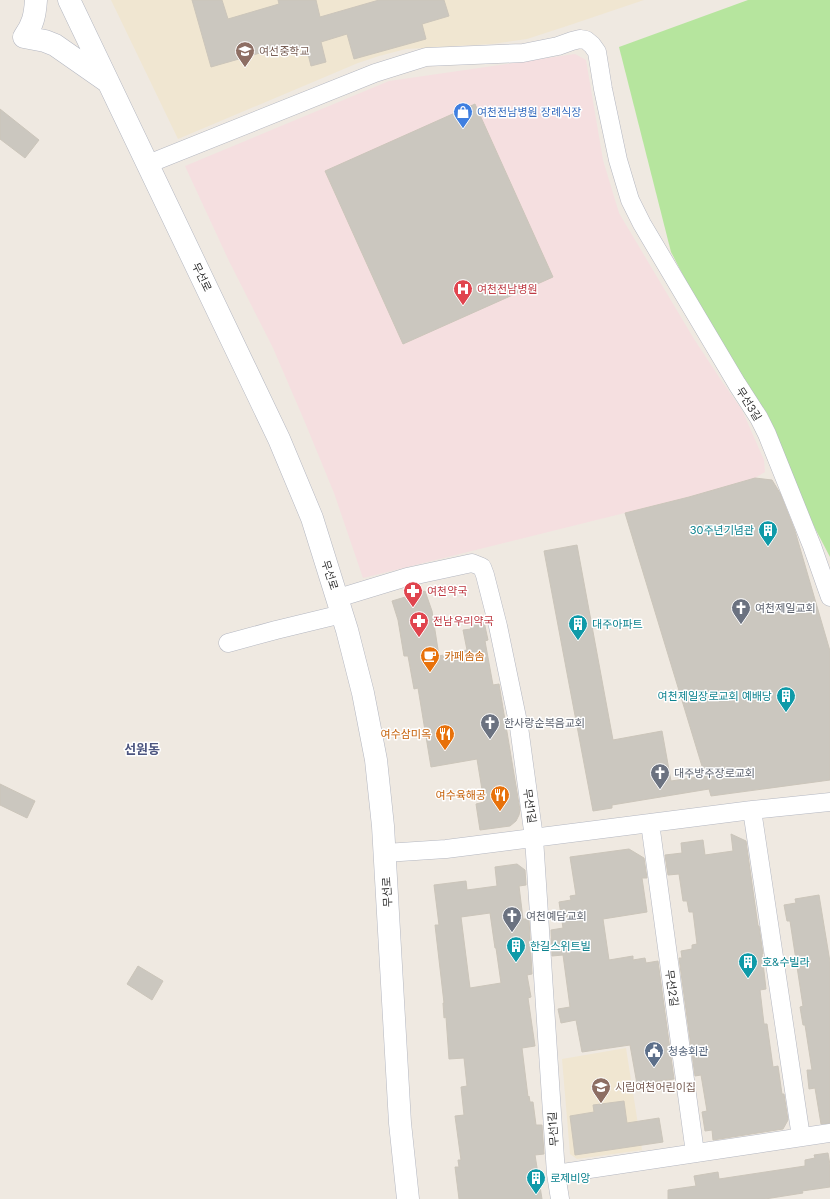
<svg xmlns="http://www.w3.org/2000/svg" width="830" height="1199" font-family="Inter,'Noto Sans KR',sans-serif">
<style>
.education{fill:#f0e6d1}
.medical{fill:#f5dfe0}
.green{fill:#b6e59e}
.building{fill:#cbc7bf;stroke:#cbc5ba;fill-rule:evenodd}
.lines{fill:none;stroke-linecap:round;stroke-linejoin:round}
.minor-casing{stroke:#b4b7c1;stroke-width:19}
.tertiary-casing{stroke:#b4b7c1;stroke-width:23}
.minor{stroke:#fff;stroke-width:18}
.tertiary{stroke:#fff;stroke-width:22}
.labels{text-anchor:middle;stroke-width:3;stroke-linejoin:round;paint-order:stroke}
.education-label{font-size:11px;fill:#785e54;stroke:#fff;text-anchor:start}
.shop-label{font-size:11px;fill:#366cbe;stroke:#fff;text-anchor:start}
.street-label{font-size:11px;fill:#2e2e2e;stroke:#fff}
.health-label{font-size:11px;fill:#be3a42;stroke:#fff;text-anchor:start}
.culture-label{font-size:11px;fill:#0d838f;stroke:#fff;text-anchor:start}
.worship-label{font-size:11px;fill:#5b616d;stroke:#fff;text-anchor:start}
.food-label{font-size:11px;fill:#c56008;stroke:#fff;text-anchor:end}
.service-label{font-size:11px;fill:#4e5e75;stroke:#fff;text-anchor:start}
.quarter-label{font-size:13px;font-weight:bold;fill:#4d5680;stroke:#fff}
</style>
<rect width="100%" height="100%" fill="#efe9e1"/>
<path class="education" d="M111 0H644L567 26 527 39 492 44 406 49 379 56 358 63 178 139Z
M626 1048 642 1150 577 1159 570 1154 562 1059Z"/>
<path class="medical" d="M575 54 586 60 603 160 619 213 694 339 721 380 742 410 764 460 765 472 755 478 689 497 363 578 334 493 304 420 273 348 228 259 185 166 389 81Z"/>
<path class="green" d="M748 0H830V557L671 252 619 47Z"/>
<path class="building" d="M192 0H222L228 19 279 4 278 0H316L320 17 379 0H444L449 16 422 24 426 39 354 59 347 34 321 42 326 62 311 66 306 46 283 53 281 47 211 67Z
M475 104 553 277 403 344 325 171Z
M0 109 39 140 25 158 0 139Z
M755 478 772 480 780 493 795 531 830 651V780L711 796 709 789 612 805V808L593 811 544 551 577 545 613 740 662 731 671 781 705 776 625 513 689 497Z
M425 591 432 611 439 656 467 650 463 630 471 629 469 620 483 617 488 640 485 641 493 685 499 684 520 810 519 815 516 821 510 826 480 830 476 804 484 802 477 759 431 767 418 688 414 689 408 656H404L398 620 392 601Z
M0 784 35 801 27 818 0 805Z
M731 834 746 841 758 926H759L763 954H762L766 989 760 990 764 1024H767L773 1067 778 1066 782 1094H784L788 1120 783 1129 713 1140 712 1130 705 1131 702 1112 707 1111 701 1075 695 1076 679 958H682L681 951 692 949V945L697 944 693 912H689L687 901H683L679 874 668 875 665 855 682 853 681 843 703 840 705 855 733 851Z
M629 849 644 858 647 878H642L647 912 603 919 609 960 633 956V960L645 958 646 963 658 961 674 1079 637 1084 630 1045 582 1052 576 1020 561 1023 558 1009 570 1007 563 955 552 956 551 930 563 928 559 902 571 900 570 896 576 895 570 857Z
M517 864 525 870 526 885 519 886 523 919H529L532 974 527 975 531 997 528 998 535 1046 522 1048 528 1097 529 1096 530 1102H533L536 1125H542L544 1154 535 1155 542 1199H459L455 1167H459L458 1160H461L455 1116 464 1115 461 1087 467 1086 464 1058 449 1059 446 1017 444 1018 443 1003H444L435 925H439L434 885 466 881 467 890 497 886 495 867ZM490 913 495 948H496L501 983 470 988 461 917Z
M819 895 830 962V1123L821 1124 815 1088 809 1089 807 1070H812L805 1025H803L800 1007 803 1006 790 921H787L784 905 796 903 795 899Z
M138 966 163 981 152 1000 127 984Z
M624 1101 627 1123 659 1118 663 1142 575 1155 570 1116 594 1112 593 1105Z
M828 1153 830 1165V1187L802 1191 803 1193 765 1199H668V1190L696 1186 694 1176 718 1172 719 1179 805 1166V1160L815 1158 814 1155Z"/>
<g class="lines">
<defs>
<path id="minor" d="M148 164 375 73 426 57 523 53 558 46 572 41 580 39 586 40 592 45 597 52 603 89 618 160 630 200 642 224 737 384 759 418 767 434 812 546 830 597
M338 598 407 577 472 563 482 567 485 575 498 626 519 727 534 838 556 1174 560 1199
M228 643 276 630 342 614
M752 810 801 1137
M650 823 695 1153
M385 853 446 849 752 810 830 802
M556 1174 830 1133"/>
<path id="tertiary" d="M36 0C35 15 33 25 24 37L45 41 55 45 108 82
M69 0 279 439 312 518 347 630 363 693 376 760 383 826 400 1123 408 1199"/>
</defs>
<use href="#minor" class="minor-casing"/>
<use href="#tertiary" class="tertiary-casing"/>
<use href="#minor" class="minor"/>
<use href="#tertiary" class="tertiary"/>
</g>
<defs>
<symbol id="school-pin" viewBox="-11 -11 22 30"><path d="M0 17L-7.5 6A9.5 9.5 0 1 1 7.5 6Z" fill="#8d6e63" stroke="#fff"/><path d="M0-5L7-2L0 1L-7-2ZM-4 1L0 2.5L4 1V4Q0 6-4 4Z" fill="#fff"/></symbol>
<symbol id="shop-pin" viewBox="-11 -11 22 30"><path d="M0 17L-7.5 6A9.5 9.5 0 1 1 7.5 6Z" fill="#3f7fe0" stroke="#fff"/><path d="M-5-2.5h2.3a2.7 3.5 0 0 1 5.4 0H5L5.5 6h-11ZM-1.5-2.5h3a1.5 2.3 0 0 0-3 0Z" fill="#fff"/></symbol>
<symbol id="hospital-pin" viewBox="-11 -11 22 30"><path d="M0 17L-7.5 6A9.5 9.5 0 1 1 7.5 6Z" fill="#e0444e" stroke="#fff"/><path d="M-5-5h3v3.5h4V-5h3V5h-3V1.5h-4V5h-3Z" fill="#fff"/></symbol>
<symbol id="building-pin" viewBox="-11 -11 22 30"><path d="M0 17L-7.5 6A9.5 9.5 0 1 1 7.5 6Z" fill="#0f9aa8" stroke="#fff"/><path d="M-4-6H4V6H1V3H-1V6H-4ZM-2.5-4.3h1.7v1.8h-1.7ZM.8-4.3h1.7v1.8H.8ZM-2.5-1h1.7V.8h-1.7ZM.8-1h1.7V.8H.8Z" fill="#fff"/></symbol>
<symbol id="pharmacy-pin" viewBox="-11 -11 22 30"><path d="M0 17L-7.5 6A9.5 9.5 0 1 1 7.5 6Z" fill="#e0444e" stroke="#fff"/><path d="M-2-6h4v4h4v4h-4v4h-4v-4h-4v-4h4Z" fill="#fff"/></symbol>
<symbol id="church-pin" viewBox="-11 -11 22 30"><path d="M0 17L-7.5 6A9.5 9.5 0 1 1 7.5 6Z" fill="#6b7280" stroke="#fff"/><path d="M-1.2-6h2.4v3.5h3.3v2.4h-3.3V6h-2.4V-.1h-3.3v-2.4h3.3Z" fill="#fff"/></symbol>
<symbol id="cafe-pin" viewBox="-11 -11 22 30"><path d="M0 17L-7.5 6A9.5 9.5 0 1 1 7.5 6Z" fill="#e8710a" stroke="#fff"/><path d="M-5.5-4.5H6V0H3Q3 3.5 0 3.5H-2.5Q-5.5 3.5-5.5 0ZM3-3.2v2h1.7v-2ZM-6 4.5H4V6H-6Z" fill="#fff"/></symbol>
<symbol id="restaurant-pin" viewBox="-11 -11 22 30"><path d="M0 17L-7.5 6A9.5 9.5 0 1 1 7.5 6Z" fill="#e8710a" stroke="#fff"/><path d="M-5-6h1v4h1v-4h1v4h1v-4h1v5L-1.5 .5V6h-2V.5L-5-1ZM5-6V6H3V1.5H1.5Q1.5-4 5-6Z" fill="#fff"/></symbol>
<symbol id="civic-pin" viewBox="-11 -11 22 30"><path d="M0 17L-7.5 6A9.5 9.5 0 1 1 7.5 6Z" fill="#5c6f8a" stroke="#fff"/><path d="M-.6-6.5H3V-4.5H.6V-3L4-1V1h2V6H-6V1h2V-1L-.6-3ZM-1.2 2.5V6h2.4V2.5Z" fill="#fff"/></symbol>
</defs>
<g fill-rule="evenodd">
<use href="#school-pin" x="234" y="40" width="22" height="30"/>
<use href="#shop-pin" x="452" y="101" width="22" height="30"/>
<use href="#hospital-pin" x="452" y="278" width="22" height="30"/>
<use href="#building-pin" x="757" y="519" width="22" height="30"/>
<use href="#pharmacy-pin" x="402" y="580" width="22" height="30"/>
<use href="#church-pin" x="730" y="597" width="22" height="30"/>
<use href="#pharmacy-pin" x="408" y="610" width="22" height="30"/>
<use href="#building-pin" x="567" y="613" width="22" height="30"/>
<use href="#cafe-pin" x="419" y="645" width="22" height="30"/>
<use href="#building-pin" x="775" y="685" width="22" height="30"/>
<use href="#church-pin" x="479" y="712" width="22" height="30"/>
<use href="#restaurant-pin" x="434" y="723" width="22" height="30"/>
<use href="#church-pin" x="649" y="762" width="22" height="30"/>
<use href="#restaurant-pin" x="489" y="784" width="22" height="30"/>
<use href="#church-pin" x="501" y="905" width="22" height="30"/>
<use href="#building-pin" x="505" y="935" width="22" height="30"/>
<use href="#building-pin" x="737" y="951" width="22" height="30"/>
<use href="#civic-pin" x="643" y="1040" width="22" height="30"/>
<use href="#school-pin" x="590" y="1076" width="22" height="30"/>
<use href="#building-pin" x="525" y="1167" width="22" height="30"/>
</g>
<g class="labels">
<g class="education-label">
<text x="259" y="55">여선중학교</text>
<text x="615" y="1091">시립여천어린이집</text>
</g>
<g class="shop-label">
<text x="477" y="116">여천전남병원 장례식장</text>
</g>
<g class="street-label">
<text transform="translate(202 277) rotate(64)" y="4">무선로</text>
<text transform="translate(749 404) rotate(58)" y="4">무선3길</text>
<text transform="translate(330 575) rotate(72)" y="4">무선로</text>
<text transform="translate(530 806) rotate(82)" y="4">무선1길</text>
<text transform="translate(387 892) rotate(-93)" y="4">무선로</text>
<text transform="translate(672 988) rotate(82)" y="4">무선2길</text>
<text transform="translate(553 1129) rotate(-94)" y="4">무선1길</text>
</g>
<g class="health-label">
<text x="477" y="293">여천전남병원</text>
<text x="427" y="595">여천약국</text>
<text x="433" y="625">전남우리약국</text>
</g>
<g class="culture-label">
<text x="754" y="534" text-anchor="end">30주년기념관</text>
<text x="592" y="628">대주아파트</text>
<text x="772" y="700" text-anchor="end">여천제일장로교회 예배당</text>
<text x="530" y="950">한길스위트빌</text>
<text x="762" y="966">호&amp;수빌라</text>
<text x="550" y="1182">로제비앙</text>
</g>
<g class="worship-label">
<text x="755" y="612">여천제일교회</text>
<text x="504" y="727">한사랑순복음교회</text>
<text x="674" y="777">대주방주장로교회</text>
<text x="526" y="920">여천예담교회</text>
</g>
<g class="food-label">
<text x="444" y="660" text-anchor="start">카페솜솜</text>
<text x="431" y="738">여수삼미옥</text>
<text x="486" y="799">여수육해공</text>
</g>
<g class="service-label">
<text x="668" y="1055">청송회관</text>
</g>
<g class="quarter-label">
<text x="142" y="754">선원동</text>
</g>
</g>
</svg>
